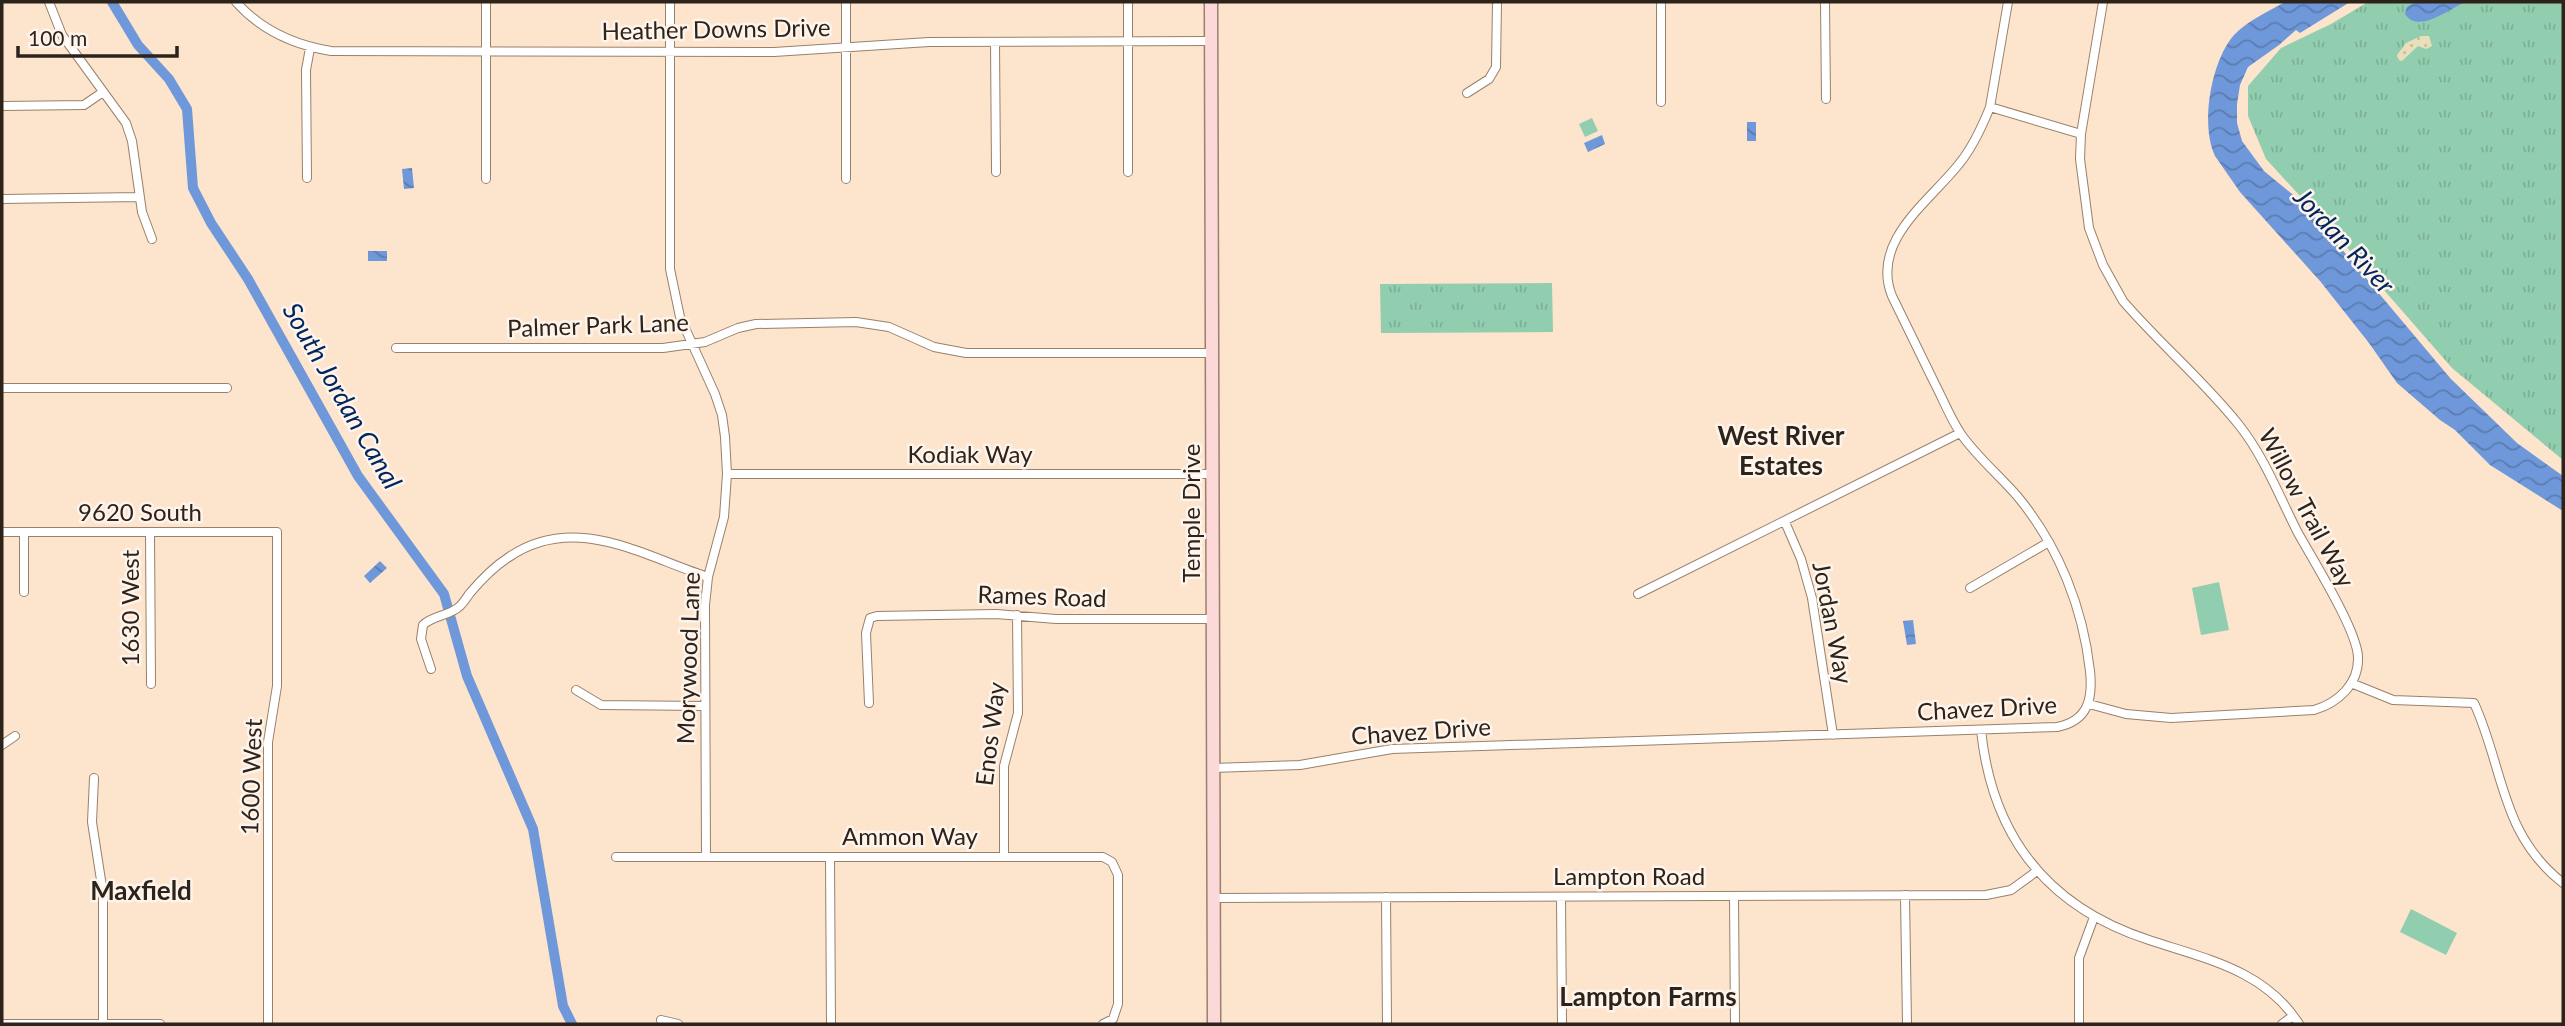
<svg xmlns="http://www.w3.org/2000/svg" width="2565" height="1026" font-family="Lato,sans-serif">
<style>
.grass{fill:url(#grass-tufts)}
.sand{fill:url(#sand-dots)}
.pitch{fill:#91cdaf}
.water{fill:url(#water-waves)}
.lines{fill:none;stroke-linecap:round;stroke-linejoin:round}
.canal{stroke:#6e98da;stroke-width:10}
.street-casing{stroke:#98816c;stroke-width:10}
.secondary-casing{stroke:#98816c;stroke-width:15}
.street{stroke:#fff;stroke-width:8}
.secondary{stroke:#fcd8d9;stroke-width:12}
.labels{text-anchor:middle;stroke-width:5;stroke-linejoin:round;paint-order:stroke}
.street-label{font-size:24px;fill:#2c231b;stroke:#fef4eb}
.water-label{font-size:26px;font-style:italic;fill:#002660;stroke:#fef4eb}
.neighbourhood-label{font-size:26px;font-weight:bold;fill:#2c231b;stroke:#fef4eb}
</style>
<defs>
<pattern id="grass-tufts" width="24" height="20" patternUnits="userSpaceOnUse" patternTransform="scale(1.75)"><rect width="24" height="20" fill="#91cdaf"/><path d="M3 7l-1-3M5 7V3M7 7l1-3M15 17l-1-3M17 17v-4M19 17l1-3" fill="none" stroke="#7db096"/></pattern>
<pattern id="sand-dots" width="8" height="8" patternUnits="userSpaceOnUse" patternTransform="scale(1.75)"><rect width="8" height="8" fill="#e9dfba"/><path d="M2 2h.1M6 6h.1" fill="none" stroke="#c8bf9f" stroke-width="1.8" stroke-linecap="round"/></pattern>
<pattern id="water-waves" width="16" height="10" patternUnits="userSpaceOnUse" patternTransform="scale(1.75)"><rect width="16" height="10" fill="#6e98da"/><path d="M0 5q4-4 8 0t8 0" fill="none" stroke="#5b7cb0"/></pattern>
</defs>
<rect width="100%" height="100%" fill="#fde4cd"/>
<path class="grass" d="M2368 2H2563V460L2452 368 2336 235 2266 159 2248 116V86L2281 48 2331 24Z
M1552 283 1553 332 1381 333 1380 284Z"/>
<path class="sand" d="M2421 36H2429L2432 46 2426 49 2418 46 2402 61 2398 60 2397 55 2406 43Z"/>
<path class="pitch" d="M1592 118 1598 131 1585 137 1579 124Z
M2219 582 2229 630 2201 635 2192 588Z
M2411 909 2457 933 2446 955 2400 932Z"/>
<path class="water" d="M2285 2H2350L2300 33 2296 30 2279 45 2248 67 2240 85 2237 104V123L2242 141 2264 171 2303 203 2450 378 2517 443 2563 476V511L2490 465 2455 430 2440 420 2397 383 2369 343 2320 281 2240 192 2215 156C2200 125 2211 61 2234 35 2247 21 2269 11 2285 2Z
M2415 2H2465C2448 10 2418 34 2405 14L2407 7Z
M1747 122H1756V141H1747Z
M1602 135 1605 144 1588 152 1584 143Z
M412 168 414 188 404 189 402 169Z
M368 251H387V261H368Z
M380 561 387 568 370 583 364 576Z
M1913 620 1916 644 1907 645 1903 621Z"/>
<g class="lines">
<path class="canal" d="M112 2 138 45 169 79 187 109 193 188 211 223 248 279 358 476 444 594 467 676 533 829 563 1006 572 1024"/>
<defs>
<path id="street" d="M49 2 62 35 126 123 132 141 142 212 152 239
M236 2C261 30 294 45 331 51L774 52 929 42 1211 41
M486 2V179
M670 2V269L680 317 715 394 722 415 725 437 727 474 724 517 708 577 705 605 706 857
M1128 2V172
M1661 2V102
M1825 2 1826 99
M995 42 996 172
M1467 93 1489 79 1496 67 1497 2
M2 106 84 105 103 92
M1990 107 2081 134
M307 178 306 70 310 48
M846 179V2
M2 199 139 197
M396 348H663L705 342 738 328 756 324 856 322 889 327 934 347 966 353H1212
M2 388H227
M727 474H1213
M1785 522 1801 559 1812 598 1833 735
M2 532H277V686L268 742V1024
M150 532 151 684
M1970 588 2049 542
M24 592V532
M1638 594 1960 433
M431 669 421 639 423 625C433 615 450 616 460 606 464 602 467 597 470 593 481 580 495 566 509 557 575 512 643 556 708 577
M2351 683 2393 700 2474 703C2504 768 2500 834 2563 883
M576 690 601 705 705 706
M869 703 866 633 870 618 877 616 996 614 1056 619H1213
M2089 704 2126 714 2171 718 2314 710C2338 703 2359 684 2358 657 2357 630 2313 560 2298 533 2279 496 2265 458 2239 425 2204 381 2160 344 2123 301L2103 265 2089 228 2080 159 2081 134 2103 2
M1981 730C1992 836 2047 907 2149 940 2206 959 2265 970 2299 1024
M2 745 15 736
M1213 768 1300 765 1392 749 2057 727C2088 721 2093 699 2090 671 2083 608 2059 547 2018 497 2000 476 1977 457 1961 434 1950 418 1943 399 1934 382 1920 353 1906 325 1892 296 1870 241 1930 201 1959 164 1973 147 1982 127 1990 107L2008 2
M94 778 92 822 103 893V1024
M1004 856V766L1018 713 1017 615
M616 857H1103L1112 862 1118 875V1004L1113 1019 1103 1024
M830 857 831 1024
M1905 895 1907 1024
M1734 896 1735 1024
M1386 897 1387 1024
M1561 897 1562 1024
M1214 898 1986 895 2011 890 2037 871
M661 1020 678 1024
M2 1024H160
M2079 1024V958L2094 917
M2282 1024 2293 1016"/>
<path id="secondary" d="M1211 2 1214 1024"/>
</defs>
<use href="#street" class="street-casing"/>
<use href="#secondary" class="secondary-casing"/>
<use href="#street" class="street"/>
<use href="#secondary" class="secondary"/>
</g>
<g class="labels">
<g class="street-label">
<text transform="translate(716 30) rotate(-1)" y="8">Heather Downs Drive</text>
<text transform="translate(598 326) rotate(-2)" y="8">Palmer Park Lane</text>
<text x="970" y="463">Kodiak Way</text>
<text transform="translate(2306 508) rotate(62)" y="8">Willow Trail Way</text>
<text x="140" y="521">9620 South</text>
<text transform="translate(1192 513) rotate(-90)" y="8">Temple Drive</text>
<text transform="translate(1042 597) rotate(2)" y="8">Rames Road</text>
<text transform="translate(131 608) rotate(-90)" y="8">1630 West</text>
<text transform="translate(1832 623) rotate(79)" y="8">Jordan Way</text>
<text transform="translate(689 658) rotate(-88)" y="8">Morywood Lane</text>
<text transform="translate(1987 709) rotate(-3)" y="8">Chavez Drive</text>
<text transform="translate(1421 732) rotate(-4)" y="8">Chavez Drive</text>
<text transform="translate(991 734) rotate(-83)" y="8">Enos Way</text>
<text transform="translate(252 777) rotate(-88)" y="8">1600 West</text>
<text x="910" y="845">Ammon Way</text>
<text x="1629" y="885">Lampton Road</text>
</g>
<g class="water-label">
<text transform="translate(2344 241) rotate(47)" y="9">Jordan River</text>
<text transform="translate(342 396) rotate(60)" y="9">South Jordan Canal</text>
</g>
<g class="neighbourhood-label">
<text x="1781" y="445">West River<tspan x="1781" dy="30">Estates</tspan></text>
<text x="141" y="900">Maxfield</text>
<text x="1648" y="1006">Lampton Farms</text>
</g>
</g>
<rect width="2565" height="1026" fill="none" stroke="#2c231b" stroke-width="7"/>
<path d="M18 46v10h159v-10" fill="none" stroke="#2c231b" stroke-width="3.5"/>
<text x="28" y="46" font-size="21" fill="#2c231b" stroke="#fef4eb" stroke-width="5" paint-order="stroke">100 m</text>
</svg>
